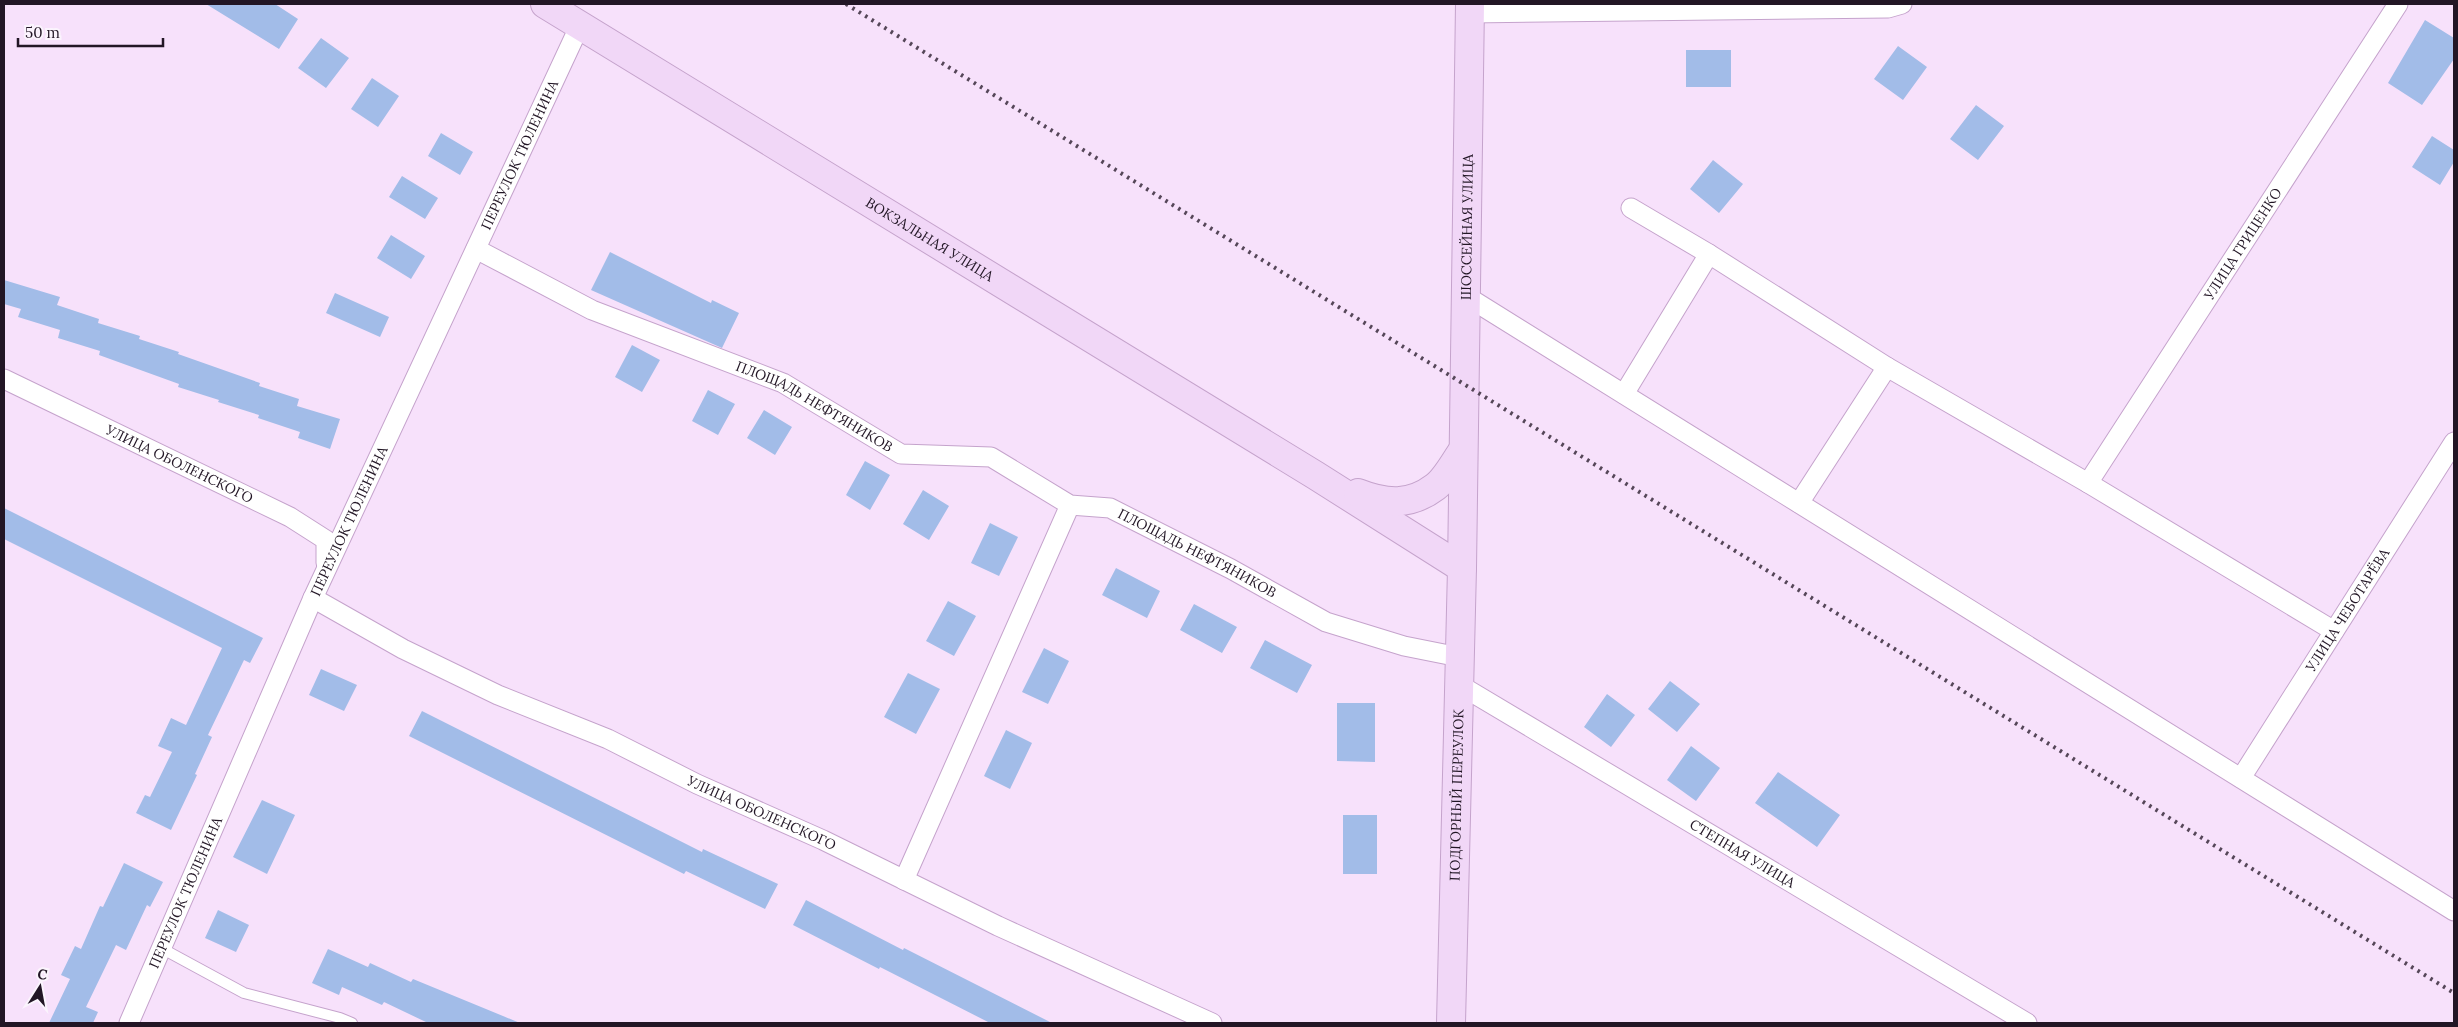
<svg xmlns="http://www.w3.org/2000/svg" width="2458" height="1027" font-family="Lora,serif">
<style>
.building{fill:#a2bce8}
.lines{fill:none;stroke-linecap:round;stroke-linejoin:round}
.service-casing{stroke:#c5a3cc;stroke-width:12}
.minor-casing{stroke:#c5a3cc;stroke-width:21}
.secondary-casing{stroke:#c5a3cc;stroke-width:30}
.service{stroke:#fff;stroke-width:10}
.minor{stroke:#fff;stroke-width:19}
.secondary{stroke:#f1d7f7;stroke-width:28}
.rail{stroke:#554658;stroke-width:4;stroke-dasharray:2.5 5;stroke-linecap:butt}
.labels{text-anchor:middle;stroke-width:4;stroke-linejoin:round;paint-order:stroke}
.street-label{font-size:14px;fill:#221625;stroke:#fbf4fd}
</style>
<rect width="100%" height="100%" fill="#f7e1fb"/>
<path class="building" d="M206 4H275L298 19 279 49Z
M2425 20 2454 38V59L2422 105 2388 83Z
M321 38 349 58 326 88 298 68Z
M1898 46 1927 67 1903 100 1874 79Z
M1686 50H1731V87H1686Z
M372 78 399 96 378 127 351 109Z
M1976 105 2004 126 1978 160 1950 139Z
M441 133 473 152 460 175 428 156Z
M2432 136 2454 150V162L2440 185 2412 167Z
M1713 160 1743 184 1719 213 1690 189Z
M402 176 438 198 425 219 389 197Z
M391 235 425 256 411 279 377 258Z
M610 252 711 303 712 300 739 313 722 348 591 290Z
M4 280 60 297 57 305 99 319 98 323 140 336 139 339 179 352 178 354 260 383 259 386 299 399 297 406 340 419 330 449 298 438 300 432 258 418 259 415 218 402 219 400 178 387 179 384 99 355 100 351 58 338 60 330 18 317 21 309 4 304Z
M335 293 389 317 380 337 326 313Z
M632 345 660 360 642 392 615 377Z
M708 390 735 404 718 435 692 421Z
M764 410 792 427 775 455 747 438Z
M865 461 890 475 870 510 846 495Z
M923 490 949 506 929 540 903 524Z
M4 508 263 638 250 663 244 660 208 735 212 737 195 774 197 775 171 830 136 813 145 795 150 797 172 752 158 746 171 718 186 725 222 648 4 539Z
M990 523 1018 537 999 576 971 563Z
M1116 568 1160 591 1147 618 1102 595Z
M948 601 976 616 954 656 926 641Z
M1194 604 1237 627 1222 653 1180 630Z
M1265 640 1312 665 1297 693 1250 668Z
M1044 648 1069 661 1048 704 1022 692Z
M321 669 357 685 344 711 309 695Z
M908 673 940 689 916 734 884 717Z
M1670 681 1700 704 1677 732 1648 709Z
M1607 694 1635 715 1611 747 1584 727Z
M1337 703H1375V762L1337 761Z
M422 711 702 852 703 849 778 884 765 909 686 871 684 874 409 736Z
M1006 730 1032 743 1010 789 984 776Z
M1691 746 1720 768 1696 801 1667 780Z
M1778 772 1840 815 1817 847 1755 803Z
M262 800 295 815 267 874 233 857Z
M1343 815H1377V874H1343Z
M124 863 163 882 150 907 147 905 126 950 116 945 86 1007 98 1012 93 1023H49L70 979 61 975 75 946 81 949 100 906 103 907Z
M806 900 903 950 904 948 1052 1023H990L880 967 879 969 793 925Z
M218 910 249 925 236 952 205 938Z
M328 949 368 967 370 963 411 982 413 979 520 1023H428L384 1002 382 1005 342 987 339 995 312 983Z"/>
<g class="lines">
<defs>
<path id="service" d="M161 948 244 993 340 1018 352 1023"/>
<g id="minor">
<path d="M1470 13 1888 8 1902 4"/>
<path d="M1631 208 1709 254 1887 367 2088 483 2334 631"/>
<path id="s1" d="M476 249 592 310 783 383 901 454 991 457 1070 505 1110 508 1231 569 1326 622 1404 646 1459 657"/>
<path d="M1466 296 2454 911"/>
<path id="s2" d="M4 379 290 517 326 540V563"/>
<path d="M1624 394 1709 254"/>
<path id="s3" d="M2088 483 2398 4"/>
<path d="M1799 503 1887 367"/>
<path id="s4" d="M313 598 403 649 498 695 608 739 697 784 823 840 998 926 1212 1023"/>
<path id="s5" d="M1458 684 2027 1023"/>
<path id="s6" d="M2241 778 2454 442"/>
<path d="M904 880 1070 505"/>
<path id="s7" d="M129 1023 313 598 580 25"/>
</g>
<g id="secondary">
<path id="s8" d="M545 4 1315 475 1462 568"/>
<path d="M1358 493C1386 504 1410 506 1435 487 1446 479 1455 461 1463 450"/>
<path id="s9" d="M1451 1023 1462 568 1470 4"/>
</g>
</defs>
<use href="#service" class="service-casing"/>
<use href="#minor" class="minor-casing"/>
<use href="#secondary" class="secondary-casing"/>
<use href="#service" class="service"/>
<use href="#minor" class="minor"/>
<use href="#secondary" class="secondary"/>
<path class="rail" d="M846 4 2454 993"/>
</g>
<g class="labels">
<g class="street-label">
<text dy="5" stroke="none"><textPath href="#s7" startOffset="952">ПЕРЕУЛОК ТЮЛЕНИНА</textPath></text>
<text dy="5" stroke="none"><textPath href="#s9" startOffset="796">ШОССЕЙНАЯ УЛИЦА</textPath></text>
<text dy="5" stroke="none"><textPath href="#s8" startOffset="451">ВОКЗАЛЬНАЯ УЛИЦА</textPath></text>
<text dy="5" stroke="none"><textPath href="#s3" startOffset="285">УЛИЦА ГРИЦЕНКО</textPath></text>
<text dy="5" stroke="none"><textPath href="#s1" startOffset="374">ПЛОЩАДЬ НЕФТЯНИКОВ</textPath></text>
<text dy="5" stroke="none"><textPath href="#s2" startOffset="195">УЛИЦА ОБОЛЕНСКОГО</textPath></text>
<text dy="5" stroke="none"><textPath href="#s7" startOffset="548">ПЕРЕУЛОК ТЮЛЕНИНА</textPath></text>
<text dy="5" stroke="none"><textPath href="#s1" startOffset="794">ПЛОЩАДЬ НЕФТЯНИКОВ</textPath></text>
<text dy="5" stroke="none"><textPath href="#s6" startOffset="199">УЛИЦА ЧЕБОТАРЁВА</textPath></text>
<text dy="5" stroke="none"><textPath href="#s9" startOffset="228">ПОДГОРНЫЙ ПЕРЕУЛОК</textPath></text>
<text dy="5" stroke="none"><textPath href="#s4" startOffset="498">УЛИЦА ОБОЛЕНСКОГО</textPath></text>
<text dy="5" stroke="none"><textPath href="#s5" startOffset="331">СТЕПНАЯ УЛИЦА</textPath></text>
<text dy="5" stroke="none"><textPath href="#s7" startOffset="142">ПЕРЕУЛОК ТЮЛЕНИНА</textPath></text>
</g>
</g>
<rect width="2458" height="1027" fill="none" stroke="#221625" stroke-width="10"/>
<g transform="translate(40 987) rotate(11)" stroke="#fbf4fd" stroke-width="4" paint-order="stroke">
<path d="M0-4L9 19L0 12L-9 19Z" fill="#221625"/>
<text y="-8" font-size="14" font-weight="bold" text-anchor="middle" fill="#221625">С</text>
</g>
<path d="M18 38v8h145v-8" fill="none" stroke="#221625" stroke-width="2.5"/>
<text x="25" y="38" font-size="15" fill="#221625" stroke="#fbf4fd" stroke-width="4" paint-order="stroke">50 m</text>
</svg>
